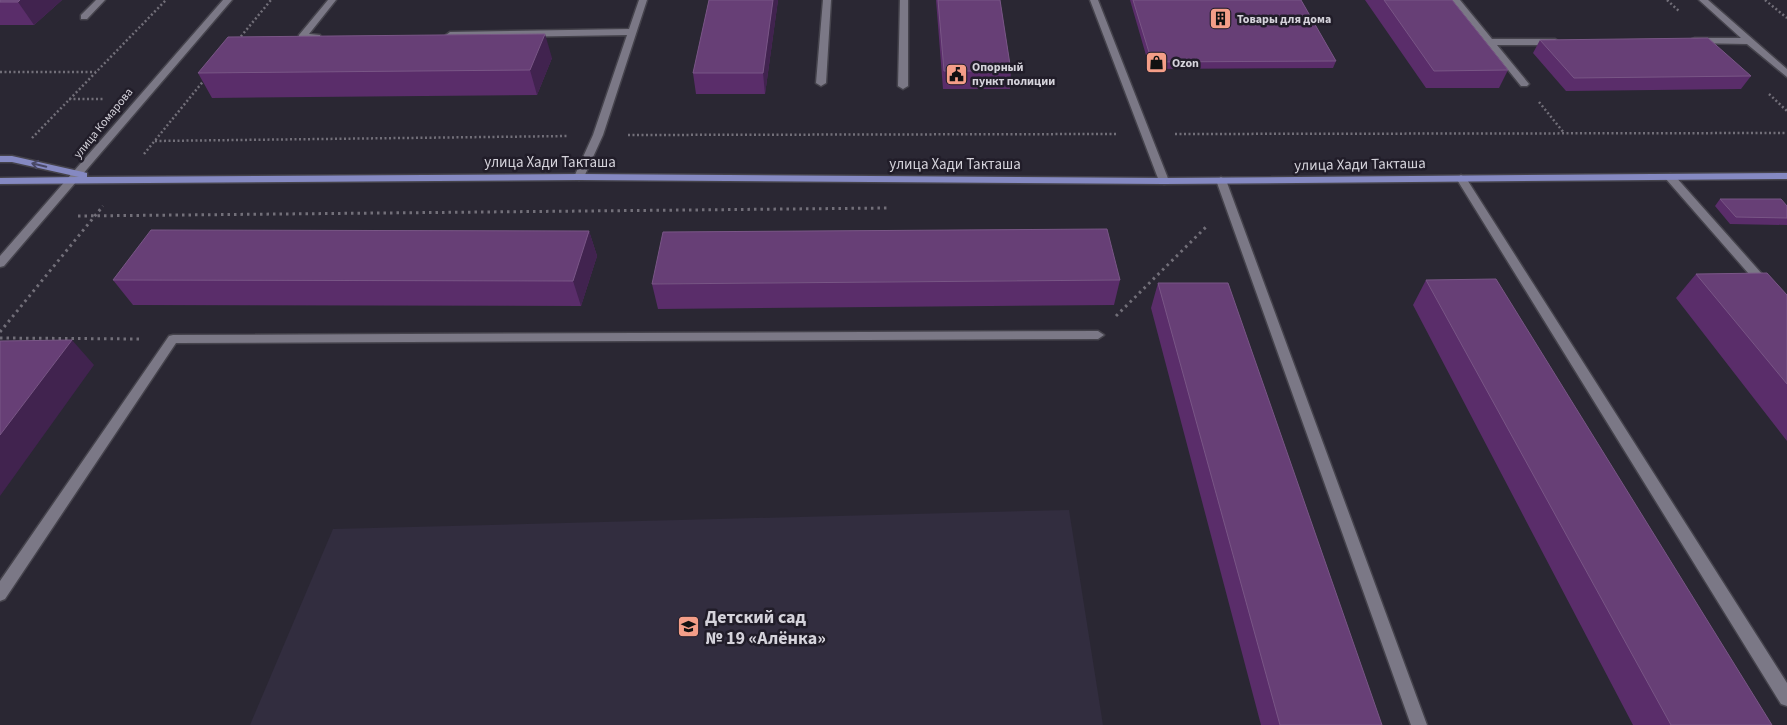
<svg xmlns="http://www.w3.org/2000/svg" width="1787" height="725" font-family="'Source Sans 3',sans-serif">
<style>
.built{fill:#322d3f}
.lines{fill:none;stroke-linecap:round;stroke-linejoin:round}
.minor-casing{stroke:#45434c;stroke-width:3}
.major-casing{stroke:#45434c;stroke-width:3}
.path-far1{stroke:#726f79;stroke-width:2.5;stroke-dasharray:2 2.5;stroke-linecap:butt}
.path{stroke:#726f79;stroke-width:3;stroke-dasharray:2.5 4;stroke-linecap:butt}
.minor{fill:#7b7886;fill-rule:evenodd}
.major{fill:#8589c2;fill-rule:evenodd}
.wall{fill:#5a2d6a}
.shaded-wall{fill:#41234f}
.building{fill:#673f76;stroke:#795686}
.oneway{stroke:#494866}
.labels{text-anchor:middle;stroke-width:5;stroke-linejoin:round;paint-order:stroke}
.far-poi-label{font-size:12px;font-weight:bold;fill:#d5d3db;stroke:#211d29;text-anchor:start}
.far-street-label{font-size:12px;fill:#d5d3db;stroke:#211d29}
.street-label{font-size:15px;fill:#d5d3db;stroke:#211d29}
.near-poi-label{font-size:18px;font-weight:bold;fill:#d5d3db;stroke:#211d29;text-anchor:start}
</style>
<rect width="100%" height="100%" fill="#2a2733"/>
<path class="built" d="M1069 510 1103 725H250L333 529Z"/>
<g class="lines">
<defs>
<path id="minor" d="M96 0H105L87 19H81V15Z
M223 0H232L4 266 0 267V256Z
M328 0H336L309 34 320 35V39H299V35Z
M639 0H647L603 135 584 177 579 180 574 177 593 135 627 35 450 38 446 35 450 32 629 29Z
M823 0H831L826 83 821 86 816 83Z
M900 0H908V86L903 89 898 86Z
M1090 0H1098L1169 181 1168 183 1164 184 1159 181Z
M1452 0H1460L1492 39H1555L1559 42 1555 45H1497L1529 84 1527 86H1521Z
M1699 0H1708L1787 69V77L1747 44 1692 43V39L1695 38H1741Z
M1670 174 1674 175 1787 302V314L1783 313 1666 179 1665 177Z
M1461 175 1466 178 1787 683V706L1781 704 1456 178Z
M1221 177 1226 180 1427 725H1411L1216 180Z
M1098 331 1104 335 1098 339 176 343 5 599 0 601V581L169 336 173 335Z"/>
<path id="major" d="M0 156H12L83 172 87 173V177L579 174 1164 178 1787 173V179L1164 184 579 180 0 184V178L79 177 12 162H0Z"/>
</defs>
<use href="#minor" class="minor-casing"/>
<use href="#major" class="major-casing"/>
<path class="path-far1" d="M1667 0 1680 12
M1765 0 1787 18
M238 40 271 0
M0 72H96
M1769 94 1787 111
M69 99H105
M1539 102 1564 133
M1175 134 1787 133
M628 135 1116 134
M32 138 166 0
M155 141 569 136
M144 154 205 79"/>
<path class="path" d="M78 216 889 208
M1116 316 1208 225
M0 332 103 206
M0 338 140 339"/>
<use href="#minor" class="minor"/>
<use href="#major" class="major"/>
</g>
<path class="wall" d="M0 0H62L34 25H0Z
M709 0H778L765 94H696L693 73Z
M936 0H1000L1011 71 1010 89H943Z
M1130 0H1301L1336 61 1333 68 1150 69Z
M1365 0H1452L1508 70 1499 88H1426Z
M1540 40 1751 76 1741 89 1566 91 1533 53Z
M552 58 537 95 212 98 198 73Z
M1720 199 1787 206V225L1730 224 1715 206Z
M589 231 597 256 581 306 133 305 113 280Z
M1696 274 1787 295V441L1676 298Z
M1120 280 1114 305 658 309 652 284Z
M1426 280 1772 725H1633L1413 305Z
M1158 283 1382 725H1261L1151 308Z"/>
<path class="shaded-wall" d="M20 0H62L34 25 18 2Z
M773 0H778L765 94 763 73Z
M545 34 552 58 537 95 530 70Z
M589 231 597 256 581 306 573 281Z
M72 340 94 365 0 496V435Z"/>
<path class="building" d="M0 0H20L18 2H0Z
M709 0H773L763 73H693Z
M938 0H1000L1011 71H944Z
M1133 0H1301L1336 61 1152 62Z
M1384 0H1452L1508 70 1434 71Z
M545 34 530 70 198 73 228 37Z
M1708 38 1751 76 1574 78 1540 40Z
M1720 199H1781L1787 206V218L1736 217Z
M1107 229 1120 280 652 284 663 232Z
M151 230 589 231 573 281 113 280Z
M1767 273 1787 295V384L1696 274Z
M1496 279 1772 725H1671L1426 280Z
M1158 283H1228L1382 725H1280Z
M72 340 0 435V341Z"/>
<defs><path id="oneway-shaft" d="M-6 0H5M1.5-3L5.5 0L1.5 3" fill="none" stroke-width="1.6" stroke-linecap="round" stroke-linejoin="round" transform="scale(1.25)"/></defs>
<use class="oneway" href="#oneway-shaft" transform="translate(39 165) rotate(-166)"/>
<defs>
<symbol id="building-square" viewBox="-11 -11 22 22"><rect x="-9" y="-9" width="18" height="18" rx="4" fill="#f49e88" stroke="#211d29"/><path d="M-4-6H4V6H1V3H-1V6H-4ZM-2.5-4.3h1.7v1.8h-1.7ZM.8-4.3h1.7v1.8H.8ZM-2.5-1h1.7V.8h-1.7ZM.8-1h1.7V.8H.8Z" fill="#111"/></symbol>
<symbol id="shop-square" viewBox="-11 -11 22 22"><rect x="-9" y="-9" width="18" height="18" rx="4" fill="#f49e88" stroke="#211d29"/><path d="M-5-2.5h2.3a2.7 3.5 0 0 1 5.4 0H5L5.5 6h-11ZM-1.5-2.5h3a1.5 2.3 0 0 0-3 0Z" fill="#111"/></symbol>
<symbol id="civic-square" viewBox="-11 -11 22 22"><rect x="-9" y="-9" width="18" height="18" rx="4" fill="#f49e88" stroke="#211d29"/><path d="M-.6-6.5H3V-4.5H.6V-3L4-1V1h2V6H-6V1h2V-1L-.6-3ZM-1.2 2.5V6h2.4V2.5Z" fill="#111"/></symbol>
<symbol id="school-square" viewBox="-11 -11 22 22"><rect x="-9" y="-9" width="18" height="18" rx="4" fill="#f49e88" stroke="#211d29"/><path d="M0-5L7-2L0 1L-7-2ZM-4 1L0 2.5L4 1V4Q0 6-4 4Z" fill="#111"/></symbol>
</defs>
<g fill-rule="evenodd">
<use href="#building-square" x="1208" y="6" width="25" height="25"/>
<use href="#shop-square" x="1144" y="50" width="25" height="25"/>
<use href="#civic-square" x="944" y="62" width="25" height="25"/>
<use href="#school-square" x="676" y="614" width="25" height="25"/>
</g>
<g class="labels">
<g class="far-poi-label">
<text x="1237" y="23">Товары для дома</text>
<text x="1172" y="67">Ozon</text>
<text x="972" y="71">Опорный<tspan x="972" dy="14">пункт полиции</tspan></text>
</g>
<g class="far-street-label">
<text transform="translate(103 123) rotate(-51)" y="4">улица Комарова</text>
</g>
<g class="street-label">
<text x="550" y="167">улица Хади Такташа</text>
<text x="955" y="169">улица Хади Такташа</text>
<text transform="translate(1360 164) rotate(-1)" y="5">улица Хади Такташа</text>
</g>
<g class="near-poi-label">
<text x="705" y="623">Детский сад<tspan x="705" dy="21">№ 19 «Алёнка»</tspan></text>
</g>
</g>
</svg>
